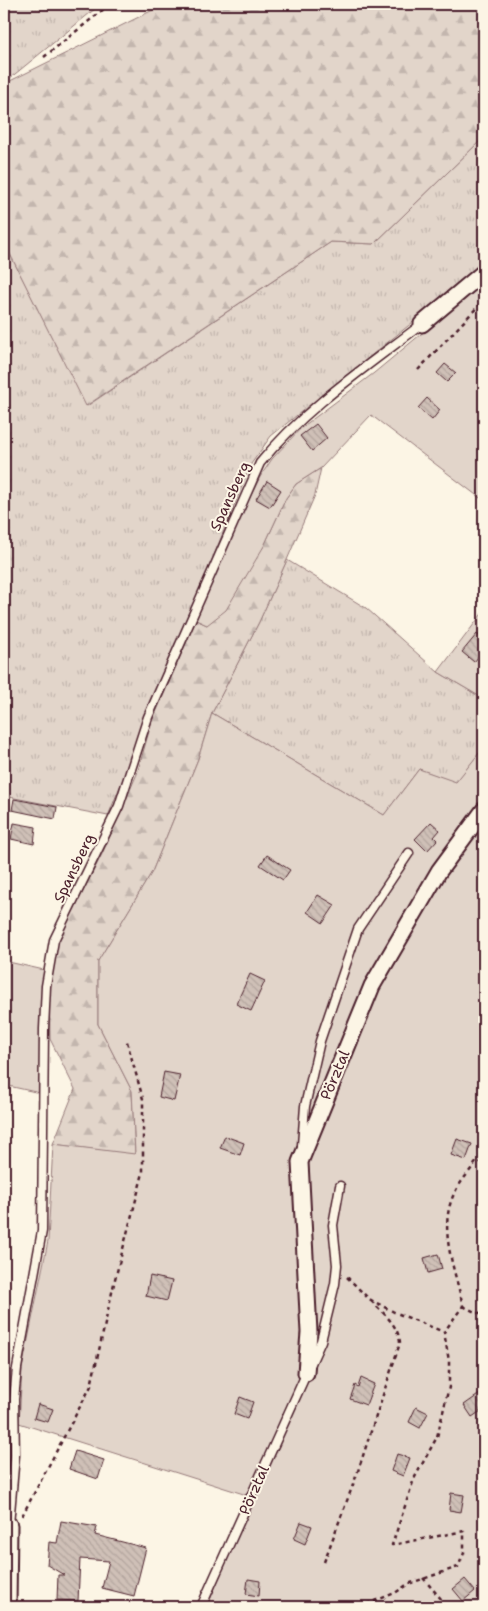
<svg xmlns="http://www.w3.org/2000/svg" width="488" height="1611" font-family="'Shantell Sans',sans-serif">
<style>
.grass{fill:url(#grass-tufts);stroke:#967a7a}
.forest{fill:url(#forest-firs);stroke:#967a7a}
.garden{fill:#e2d5ca;stroke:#967a7a}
.building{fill:url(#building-back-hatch);stroke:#4a1f2b}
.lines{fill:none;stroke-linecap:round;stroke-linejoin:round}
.service-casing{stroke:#4a1f2b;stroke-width:11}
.minor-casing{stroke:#4a1f2b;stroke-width:19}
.path{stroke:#4a1f2b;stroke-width:2.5;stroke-dasharray:4 4;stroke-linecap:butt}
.service{stroke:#fcf5e5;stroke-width:8}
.minor{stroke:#fcf5e5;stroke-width:15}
.labels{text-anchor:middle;stroke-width:4;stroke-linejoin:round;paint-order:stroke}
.street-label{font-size:15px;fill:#4a1f2b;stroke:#fcf5e5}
</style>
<defs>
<pattern id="grass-tufts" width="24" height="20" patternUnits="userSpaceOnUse" patternTransform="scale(1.25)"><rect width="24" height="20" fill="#e2d5ca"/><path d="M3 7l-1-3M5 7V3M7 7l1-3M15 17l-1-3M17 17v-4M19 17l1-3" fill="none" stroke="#c3b6ae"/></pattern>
<pattern id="forest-firs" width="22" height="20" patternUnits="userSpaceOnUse" patternTransform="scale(1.25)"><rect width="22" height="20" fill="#e2d5ca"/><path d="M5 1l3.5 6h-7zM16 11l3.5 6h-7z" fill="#c3b6ae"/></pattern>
<pattern id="building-back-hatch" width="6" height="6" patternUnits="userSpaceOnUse" patternTransform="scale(1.25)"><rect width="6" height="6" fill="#cfc0b7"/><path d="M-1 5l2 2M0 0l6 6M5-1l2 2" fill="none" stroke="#b3a59e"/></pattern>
</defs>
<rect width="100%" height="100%" fill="#fcf5e5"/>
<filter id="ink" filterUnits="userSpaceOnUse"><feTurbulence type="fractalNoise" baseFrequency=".02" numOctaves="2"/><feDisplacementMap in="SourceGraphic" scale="10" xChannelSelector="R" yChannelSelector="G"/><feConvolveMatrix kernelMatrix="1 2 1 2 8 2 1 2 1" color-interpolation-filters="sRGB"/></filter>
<g filter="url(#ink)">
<path class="grass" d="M4 4H101L4 83Z
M484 137V265L271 436 251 464 108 816 4 796V242L87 406 331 242 374 244Z
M287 560 366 608 438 672 484 699V747L456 783 419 769 384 815 212 713 259 622Z"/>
<path class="forest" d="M165 4H484V137L374 244 331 242 86 406 4 242V84Z
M321 468 315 495 287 560 259 622 212 713 198 759 152 872 98 961V1024L132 1091 135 1155 53 1144 75 1089 50 1039 49 985 57 943 102 854 137 774 151 724 196 620 207 625 264 546 286 498 296 484Z"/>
<path class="garden" d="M484 282V501L371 415 321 468 296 484 286 498 264 546 226 610 207 625 196 620 219 561 260 477 272 459 301 428 374 373Z
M484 611V699L438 672Z
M212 713 384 815 419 769 456 782 484 747V1607H207L253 1497 19 1423 22 1369 48 1241 53 1144 135 1154 132 1091 98 1024V961L152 872 198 759Z
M4 961 44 970 40 1093 4 1085Z"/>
<path class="building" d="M445 364 456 373 447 382 437 373Z
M427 398 440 410 432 420 418 408Z
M316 424 327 438 312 451 300 436Z
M267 481 281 490 270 507 256 499Z
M477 634 484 639V650L474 662 462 652Z
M14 799 57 807 55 819 12 810Z
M431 822 440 830 434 837 437 840 427 851 415 839Z
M14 823 36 827 34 844 11 839Z
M267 855 290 870 283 880 260 865Z
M318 895 335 905 323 923 307 912Z
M250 974 265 981 251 1011 236 1004Z
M164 1072 180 1075 174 1101 159 1097Z
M225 1136 244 1143 240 1155 220 1148Z
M457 1139 472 1144 466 1160 451 1155Z
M438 1254 442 1269 428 1273 424 1258Z
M150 1276 172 1281 167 1301 146 1296Z
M361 1378 374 1384 366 1405 350 1399 355 1385 358 1387Z
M484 1391 481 1411 472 1417 464 1405Z
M240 1397 253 1402 247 1419 234 1414Z
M38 1404 53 1409 48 1422 34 1418Z
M416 1407 428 1413 420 1428 409 1422Z
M75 1451 104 1460 98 1479 69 1469Z
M397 1454 410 1458 403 1476 391 1471Z
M451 1493 464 1495 461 1512 449 1510Z
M61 1521 97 1527 95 1535 146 1548 134 1596 102 1588 109 1561 80 1559 78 1601 57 1600 58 1575H64L47 1565 49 1542 57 1543Z
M301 1522 312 1526 305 1544 294 1539Z
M248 1579 260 1581 259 1596 246 1594Z
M465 1579 475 1591 463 1601 453 1589Z"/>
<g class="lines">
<defs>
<path id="service" d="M302 1145 305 1106 320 1041 358 929 409 853
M9 1525 15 1455 14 1399 17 1368 42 1231 44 1029 46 986 54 940 119 806 148 717 260 463C305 408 366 367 422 324
M201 1607 321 1341 335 1284 337 1265 333 1225 340 1186"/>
<path id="minor" d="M422 324 484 272
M306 1373 309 1332 300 1162 372 986 439 871 484 810
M8 1607 9 1525"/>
</defs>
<use href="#service" class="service-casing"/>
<use href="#minor" class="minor-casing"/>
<path class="path" d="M44 57 110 4
M418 370 484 300
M347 1277 369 1299 394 1312 444 1332
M463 1306 477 1313H484
M22 1516 91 1386 115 1279 143 1173V1099L126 1038
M324 1562 357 1474 400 1343C399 1325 381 1311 369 1299
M423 1578 448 1607
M359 1607 395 1593 408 1584 458 1567 464 1553V1531L392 1545 414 1479 437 1437 449 1387V1361L444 1332 463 1306C455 1269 436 1226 456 1190 462 1180 470 1171 477 1161L484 1163"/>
<use href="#service" class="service"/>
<use href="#minor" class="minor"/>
</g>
</g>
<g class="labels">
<g class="street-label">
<text transform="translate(230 496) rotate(-65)" y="5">Spansberg</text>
<text transform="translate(74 868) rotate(-64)" y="5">Spansberg</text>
<text transform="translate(335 1075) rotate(-67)" y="5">Pörztal</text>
<text transform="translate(254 1490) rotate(-66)" y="5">Pörztal</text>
</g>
</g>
<rect width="488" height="1611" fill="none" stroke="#fcf5e5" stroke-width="20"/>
<rect x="10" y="10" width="468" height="1591" fill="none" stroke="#4a1f2b" stroke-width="2" filter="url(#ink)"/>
</svg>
